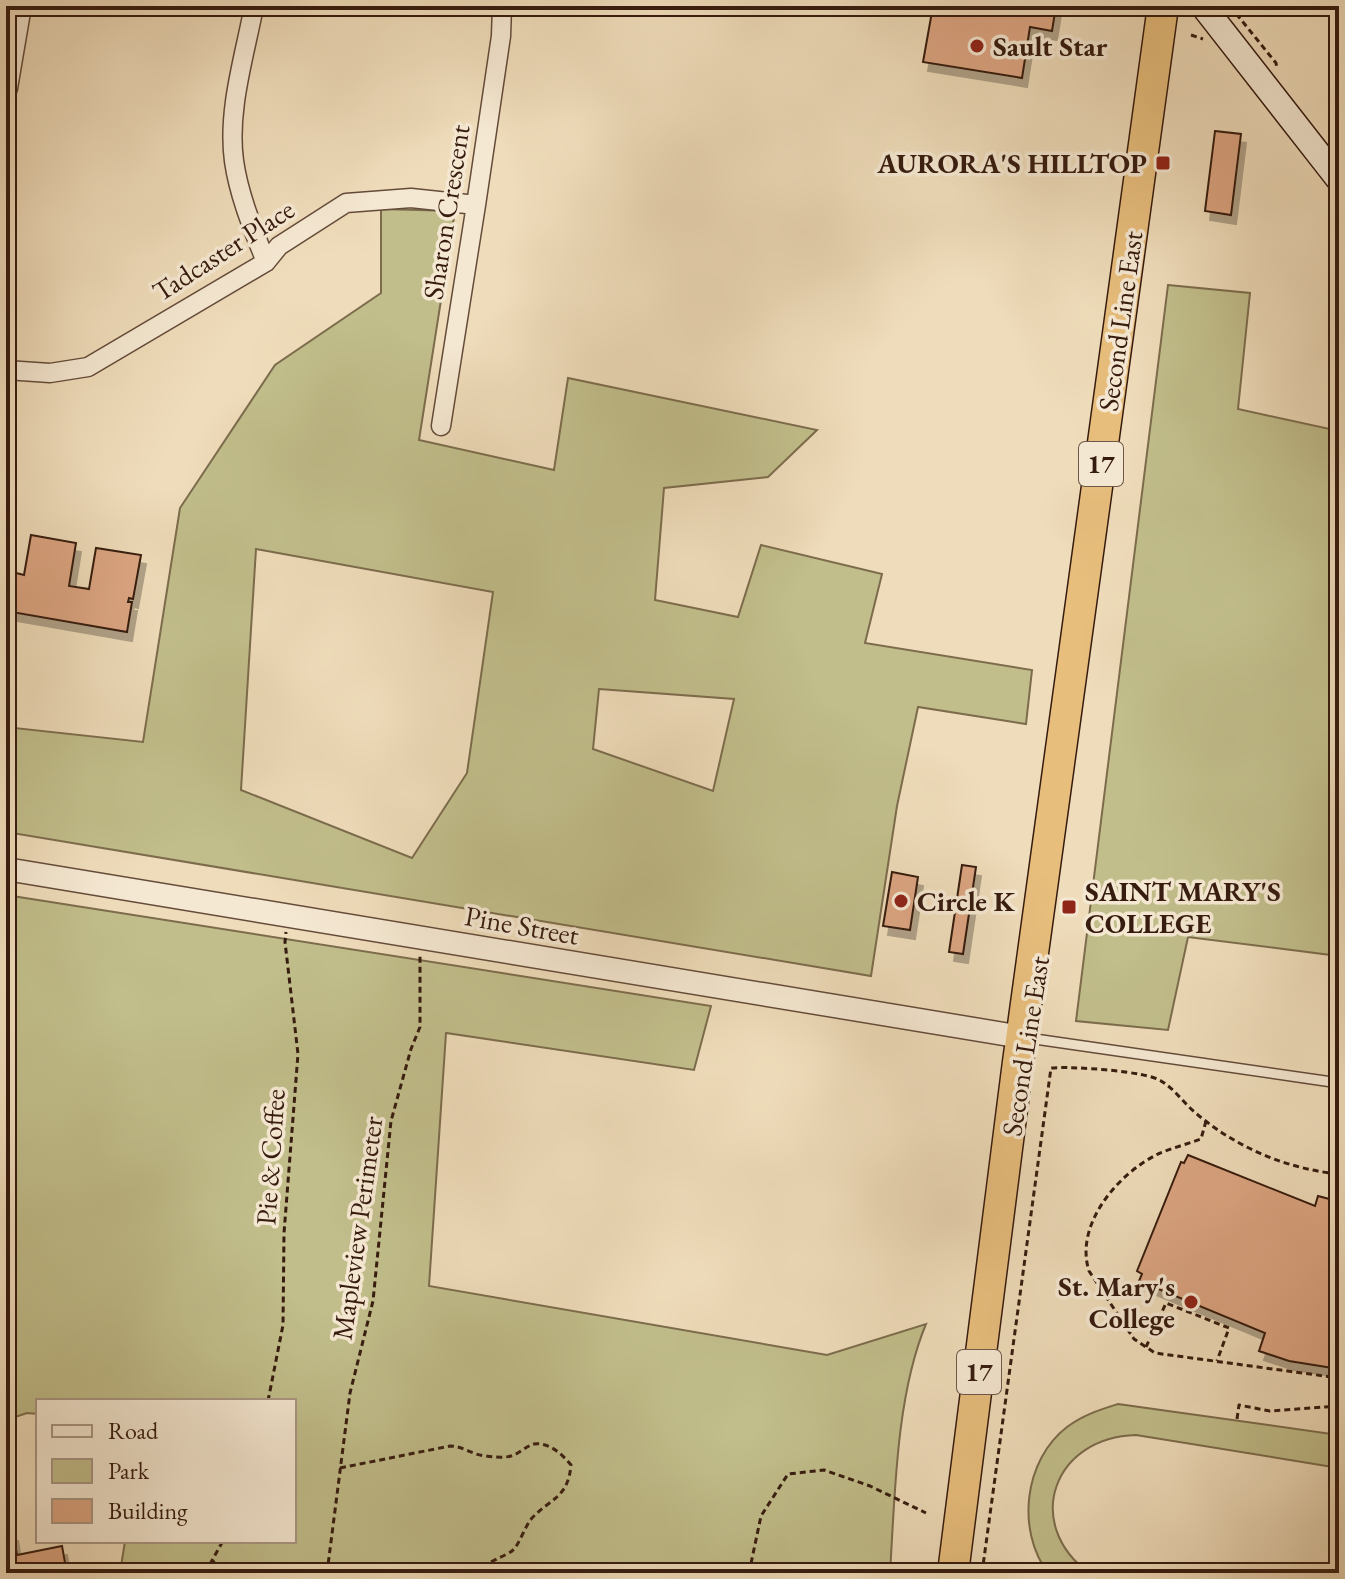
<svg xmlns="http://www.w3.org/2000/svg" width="1345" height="1579" font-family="'EB Garamond',serif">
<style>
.green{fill:#c1be8b;stroke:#7c6c4d;stroke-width:2;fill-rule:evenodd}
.building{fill:#dca582;stroke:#361b0f;stroke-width:2;filter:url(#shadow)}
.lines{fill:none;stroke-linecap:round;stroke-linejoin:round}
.service-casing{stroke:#644b3a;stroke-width:12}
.minor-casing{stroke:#644b3a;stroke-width:21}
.tertiary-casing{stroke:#644b3a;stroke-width:25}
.secondary-casing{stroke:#361b0f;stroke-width:27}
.trunk-casing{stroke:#361b0f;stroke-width:33}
.path{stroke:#361b0f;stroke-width:3;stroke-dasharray:6 4;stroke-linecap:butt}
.service{stroke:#f5e8d2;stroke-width:9}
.minor{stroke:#f5e8d2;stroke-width:18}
.tertiary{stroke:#f5e8d2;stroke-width:22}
.secondary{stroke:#f5e8d2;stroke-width:24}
.trunk{stroke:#e8be7d;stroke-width:30}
.poi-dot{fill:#8f2418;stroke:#f5e8d2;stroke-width:3}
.labels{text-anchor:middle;stroke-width:7;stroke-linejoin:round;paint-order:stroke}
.shield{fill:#f5e8d2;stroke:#6f584a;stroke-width:2}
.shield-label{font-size:26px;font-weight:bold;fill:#361b0f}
.poi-label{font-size:28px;font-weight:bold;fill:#361b0f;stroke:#f5e8d2;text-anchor:start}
.street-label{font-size:28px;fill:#361b0f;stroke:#f5e8d2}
</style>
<defs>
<filter id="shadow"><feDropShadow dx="5" dy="9" stdDeviation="0" flood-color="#0004"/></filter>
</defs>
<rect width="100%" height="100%" fill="#efdcba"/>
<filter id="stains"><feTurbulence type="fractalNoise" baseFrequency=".0025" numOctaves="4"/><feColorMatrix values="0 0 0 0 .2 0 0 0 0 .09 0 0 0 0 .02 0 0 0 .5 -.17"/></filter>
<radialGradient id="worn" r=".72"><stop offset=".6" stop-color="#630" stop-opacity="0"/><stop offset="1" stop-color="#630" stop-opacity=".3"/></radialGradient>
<path class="green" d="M381 209 455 211 419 440 554 470 568 378 817 430 768 477 664 488 655 600 738 617 761 545 882 574 865 643 1032 670 1026 724 918 707 897 806 871 976 6 832V727L143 742 180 508 275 365 381 293ZM256 549 493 592 467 773 412 858 241 790ZM599 689 734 699 713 791 593 749Z
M1168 285 1250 293 1238 409 1339 431V956L1188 937 1168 1030 1076 1021Z
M6 895 711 1006 694 1070 446 1033 429 1286 827 1355 926 1324C896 1396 895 1495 890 1573H120L125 1541H294V1401H38V1414L27 1413 6 1420Z
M1118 1404 1339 1435V1468L1136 1435C1054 1437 1022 1523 1089 1573H1048C1016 1530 1024 1460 1067 1427 1083 1415 1099 1410 1118 1404Z"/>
<path class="building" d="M933 6H1056L1052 31 1030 27 1022 78 923 62Z
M1215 131 1241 134 1231 215 1205 211Z
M31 535 76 543 69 586 89 589 96 548 141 555 133 599 129 598 128 602H132L127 632 6 611V580L14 582 16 573 24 575Z
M962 865 976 867 963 954 949 952Z
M892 872 918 877 910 930 883 926Z
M1188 1155 1315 1206 1318 1196 1337 1201 1336 1207 1339 1208V1369L1289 1361 1259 1351 1265 1333 1139 1281 1142 1274 1137 1271 1181 1162 1184 1163Z
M13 1532 17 1555 62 1546 66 1568 72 1566 74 1573H6V1534Z"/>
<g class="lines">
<defs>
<path id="service" d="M1028 1038 1339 1083"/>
<path id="minor" d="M254 6C245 55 227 110 234 161 239 196 253 229 266 262
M6 370 50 373 88 367 266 262 279 246 346 203 411 198 476 205
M441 426 476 205 501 36 502 6"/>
<path id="tertiary" d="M6 88 20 6
M6 869 1028 1038"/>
<path id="secondary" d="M1203 6 1339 180"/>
<path id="trunk" d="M953 1573 1018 1062 1163 6"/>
</defs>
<use href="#service" class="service-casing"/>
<use href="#minor" class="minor-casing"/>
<use href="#tertiary" class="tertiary-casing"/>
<use href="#secondary" class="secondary-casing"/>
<use href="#trunk" class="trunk-casing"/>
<path class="path" d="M1230 6 1276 63 1277 69
M1191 35 1203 39
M1206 1121 1201 1139C1187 1144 1172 1148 1158 1154 1119 1173 1074 1224 1089 1271L1134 1339 1155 1353 1339 1378
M1146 1347 1166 1303 1229 1328 1217 1361
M268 1401 283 1325 284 1233 298 1054 285 942 286 932
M1237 1419 1239 1405 1270 1411 1339 1406
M340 1468 450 1446C463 1446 472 1455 486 1456 493 1457 504 1458 511 1456 519 1454 526 1446 534 1444 549 1442 562 1454 571 1465 568 1498 551 1498 532 1518 525 1526 519 1545 513 1550 510 1554 478 1567 469 1573
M213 1561 222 1573
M205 1573 223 1541
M327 1573 350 1393 373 1301 391 1121 411 1049 420 1027V954
M749 1573 761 1516 788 1474 824 1470 870 1486 926 1513
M982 1573 1051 1068C1070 1066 1147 1071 1161 1081 1175 1089 1185 1105 1198 1115 1238 1148 1287 1169 1339 1174"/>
<use href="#service" class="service"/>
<use href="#minor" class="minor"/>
<use href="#tertiary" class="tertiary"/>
<use href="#secondary" class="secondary"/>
<use href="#trunk" class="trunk"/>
</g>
<g class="poi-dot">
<circle cx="977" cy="46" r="8"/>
<rect x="1155" y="155" width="16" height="16" rx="4"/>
<circle cx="901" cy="901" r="8"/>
<rect x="1061" y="899" width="16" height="16" rx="4"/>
<circle cx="1191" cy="1302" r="8"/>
</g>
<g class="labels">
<g class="shield">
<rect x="1079" y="442" width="44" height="44" rx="6"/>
<rect x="957" y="1350" width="44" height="44" rx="6"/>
</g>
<g class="shield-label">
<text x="1101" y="473">17</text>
<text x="979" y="1381">17</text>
</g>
<g class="poi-label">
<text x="993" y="56">Sault Star</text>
<text x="1147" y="173" text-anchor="end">AURORA'S HILLTOP</text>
<text x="1085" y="901">SAINT MARY'S<tspan x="1085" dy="32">COLLEGE</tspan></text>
<text x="917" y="911">Circle K</text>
<text x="1175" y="1296" text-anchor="end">St. Mary's<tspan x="1175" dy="32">College</tspan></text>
</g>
<g class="street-label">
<text transform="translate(446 212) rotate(-81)" y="10">Sharon Crescent</text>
<text transform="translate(223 250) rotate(-33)" y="10">Tadcaster Place</text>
<text transform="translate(1120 321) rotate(-82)" y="10">Second Line East</text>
<text transform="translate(522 925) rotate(10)" y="10">Pine Street</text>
<text transform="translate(1025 1046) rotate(-81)" y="10">Second Line East</text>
<text transform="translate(270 1157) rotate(-86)" y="10">Pie &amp; Coffee</text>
<text transform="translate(357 1228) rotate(-82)" y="10">Mapleview Perimeter</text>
</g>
</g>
<rect width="1345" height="1579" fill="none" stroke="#efdcba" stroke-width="32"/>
<rect x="8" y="8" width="1329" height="1563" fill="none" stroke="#361b0f" stroke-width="4"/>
<rect x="16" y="16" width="1313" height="1547" fill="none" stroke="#361b0f" stroke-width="2"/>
<rect x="36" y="1399" width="260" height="144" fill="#f5e8d2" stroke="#a99684" stroke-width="2"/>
<rect x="52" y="1425" width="40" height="12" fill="#f5e8d2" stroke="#a99684" stroke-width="2"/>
<text x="108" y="1439" font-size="24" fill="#361b0f">Road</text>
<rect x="52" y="1459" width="40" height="24" fill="#c1be8b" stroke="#a99684" stroke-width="2"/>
<text x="108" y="1479" font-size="24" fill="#361b0f">Park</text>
<rect x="52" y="1499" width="40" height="24" fill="#dca582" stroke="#a99684" stroke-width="2"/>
<text x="108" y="1519" font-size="24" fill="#361b0f">Building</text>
<rect width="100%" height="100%" filter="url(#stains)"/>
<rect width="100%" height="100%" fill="url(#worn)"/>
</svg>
